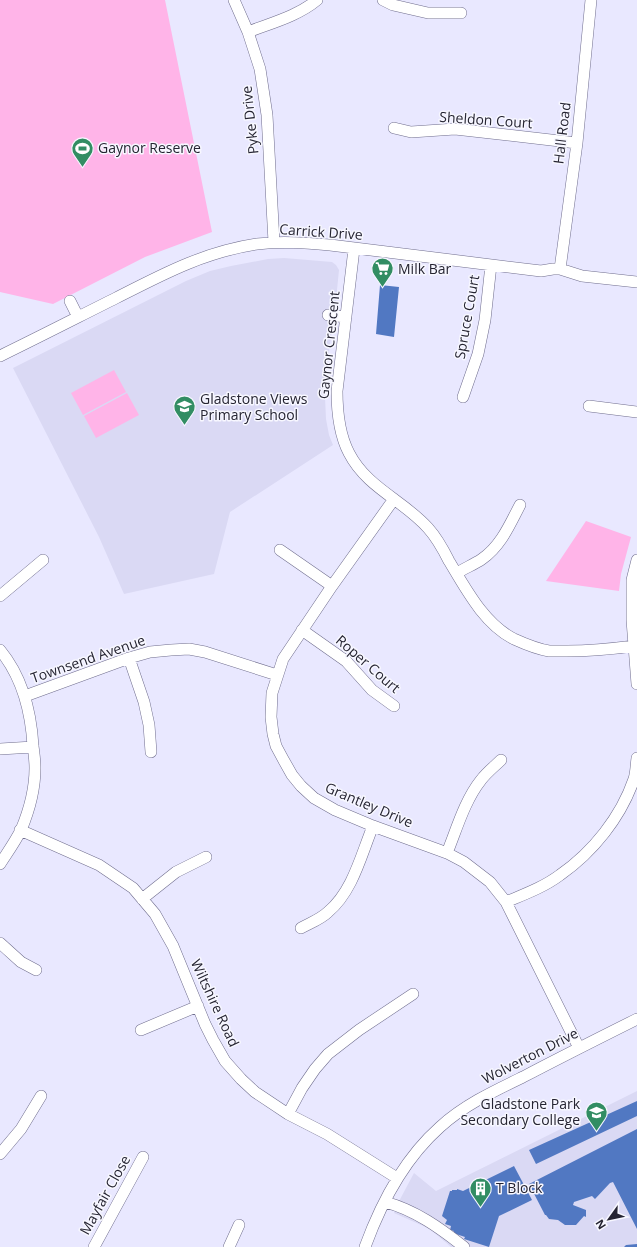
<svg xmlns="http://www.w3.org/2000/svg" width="637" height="1247" font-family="'Open Sans',sans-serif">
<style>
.built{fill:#dad9f4}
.green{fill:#ffb4e8}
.building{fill:#5178c2}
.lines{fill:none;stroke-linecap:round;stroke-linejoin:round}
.minor-casing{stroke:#706e8e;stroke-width:12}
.minor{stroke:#fff;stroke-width:11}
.labels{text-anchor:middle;stroke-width:3;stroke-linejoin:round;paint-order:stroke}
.street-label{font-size:14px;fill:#252432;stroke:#f7f7ff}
.poi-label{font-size:14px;fill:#252432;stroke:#f7f7ff;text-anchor:start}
</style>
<rect width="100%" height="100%" fill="#e9e8ff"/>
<path class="built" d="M284 258 332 262 336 265 339 270 334 320 327 362 325 397 326 419 329 435 333 445 230 512 214 574 124 594 99 537 13 368 186 281 210 271 231 266 268 259Z
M637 1091V1247H451L430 1229 394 1213 397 1205 414 1173 436 1191Z"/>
<path class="green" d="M0 0H165L212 232 145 257 53 304 0 292Z
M114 370 126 392 83 415 71 393Z
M127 393 139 415 96 438 84 416Z
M586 521 631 537 621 574 619 591 546 581Z"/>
<path class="building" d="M380 285 399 287 394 337 376 334Z
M637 1101V1116L536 1164 529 1150Z
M637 1129V1229L613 1182 610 1183 595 1199 592 1196 574 1202 573 1205 586 1210V1217L584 1216 576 1225H565L558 1220 549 1219 546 1215H545L529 1184Z
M514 1166 532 1200 499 1216 489 1247 464 1239 465 1237 453 1233 454 1231 450 1230 451 1226 445 1224 447 1220 442 1216 450 1191H452V1190H457V1189L463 1191Z
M637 1244V1247H624L626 1245Z"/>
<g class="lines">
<defs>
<path id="minor" d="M234 0 248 32 260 69 267 115 274 242
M383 0 393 5 428 13H461
M248 32C271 23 298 16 317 0
M394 128 411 132 455 129 577 143
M354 249 337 391C337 413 339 434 349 453 367 488 403 500 428 528 437 538 443 549 449 561 466 589 484 624 514 639 525 644 537 649 549 651 555 651 561 651 567 651 589 651 611 649 634 646
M560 269 577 143 591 0
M70 301 78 317
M328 315 346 317
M0 356C39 337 78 317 116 298 163 274 204 252 257 244 282 241 306 243 330 245L541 271 553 269H560L582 276 637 282
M463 397 478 354 485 320 491 265
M589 406 637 412
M394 499 332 586 283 659 272 693 271 717 273 734 276 746 283 759 292 775 301 786 314 798 335 810 373 826 447 853 464 862 490 882 506 902 579 1048
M280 550 332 586
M637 560 632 580V620L637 684
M457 573C465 568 475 564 482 559 501 546 510 524 520 505
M0 596 43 560
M302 630 346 661 372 690 394 706
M0 650C23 678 31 711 33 746 34 753 35 761 35 768 35 788 29 811 21 830 15 842 7 853 0 864
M129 658 144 702 149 725 151 752
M25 696 129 658 150 652 171 650 189 649 205 652 277 675
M0 749 33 747
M20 830 99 865 133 888 155 914 173 946 205 1024 213 1040 225 1061 241 1079 255 1092 288 1114 327 1134 397 1178
M447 853C457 828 465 800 481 780 487 772 495 766 501 760
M142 899 176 872 206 857
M506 902C525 894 544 887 560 875 593 852 621 817 634 779 636 773 636 765 637 758
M301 928C310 923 321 919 328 912 353 891 361 855 373 826
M0 943 21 962 36 970
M141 1030 198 1006
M288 1114 302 1088 315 1069 328 1054 359 1030 413 994
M0 1154 21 1129 41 1096
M385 1202C415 1210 440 1228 464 1247
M94 1247 143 1157
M229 1247 239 1225
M365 1247C381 1203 405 1158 440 1127 464 1105 494 1091 523 1077 561 1057 599 1038 637 1019"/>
</defs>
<use href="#minor" class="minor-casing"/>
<use href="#minor" class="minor"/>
</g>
<defs>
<symbol id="stadium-pin" viewBox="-11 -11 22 30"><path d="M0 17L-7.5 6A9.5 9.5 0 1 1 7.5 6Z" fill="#328d63" stroke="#f7f7ff"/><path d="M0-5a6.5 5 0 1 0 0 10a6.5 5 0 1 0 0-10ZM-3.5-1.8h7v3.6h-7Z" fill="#fff"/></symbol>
<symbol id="supermarket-pin" viewBox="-11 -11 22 30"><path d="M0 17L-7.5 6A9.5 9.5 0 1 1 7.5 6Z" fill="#328d63" stroke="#f7f7ff"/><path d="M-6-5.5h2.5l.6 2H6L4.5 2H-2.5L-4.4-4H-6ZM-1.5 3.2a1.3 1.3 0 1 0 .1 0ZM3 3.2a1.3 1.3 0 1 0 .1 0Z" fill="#fff"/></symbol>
<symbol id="school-pin" viewBox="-11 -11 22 30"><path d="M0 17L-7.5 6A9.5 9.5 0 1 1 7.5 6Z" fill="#328d63" stroke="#f7f7ff"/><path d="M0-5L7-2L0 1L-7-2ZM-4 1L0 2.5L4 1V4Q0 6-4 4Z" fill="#fff"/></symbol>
<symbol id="building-pin" viewBox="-11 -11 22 30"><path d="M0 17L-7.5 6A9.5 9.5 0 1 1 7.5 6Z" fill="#328d63" stroke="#f7f7ff"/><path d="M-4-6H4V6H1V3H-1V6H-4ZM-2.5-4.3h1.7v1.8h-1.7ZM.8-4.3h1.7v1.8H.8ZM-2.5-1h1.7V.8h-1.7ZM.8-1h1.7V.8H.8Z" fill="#fff"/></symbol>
</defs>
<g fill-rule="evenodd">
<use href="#stadium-pin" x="70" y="136" width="25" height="34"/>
<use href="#supermarket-pin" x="370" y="256" width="25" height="34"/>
<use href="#school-pin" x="172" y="394" width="25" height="34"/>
<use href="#school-pin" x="584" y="1100" width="25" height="34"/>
<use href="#building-pin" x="468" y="1176" width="25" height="34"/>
</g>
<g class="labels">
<g class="street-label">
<text transform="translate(250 120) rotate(-96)" y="5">Pyke Drive</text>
<text transform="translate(486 120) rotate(4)" y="5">Sheldon Court</text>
<text transform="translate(562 133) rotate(-83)" y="5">Hall Road</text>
<text transform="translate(321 232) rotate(4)" y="5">Carrick Drive</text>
<text transform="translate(467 317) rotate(-80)" y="5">Spruce Court</text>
<text transform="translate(329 345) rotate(-84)" y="5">Gaynor Crescent</text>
<text transform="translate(88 659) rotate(-19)" y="5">Townsend Avenue</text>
<text transform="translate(368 664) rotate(41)" y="5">Roper Court</text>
<text transform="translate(369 805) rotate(23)" y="5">Grantley Drive</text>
<text transform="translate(215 1003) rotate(65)" y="5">Wiltshire Road</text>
<text transform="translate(530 1056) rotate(-27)" y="5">Wolverton Drive</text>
<text transform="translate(105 1195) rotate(-61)" y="5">Mayfair Close</text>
</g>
<g class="poi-label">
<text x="98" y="153">Gaynor Reserve</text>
<text x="398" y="274">Milk Bar</text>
<text x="200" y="404">Gladstone Views<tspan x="200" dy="16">Primary School</tspan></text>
<text x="580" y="1109" text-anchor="end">Gladstone Park<tspan x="580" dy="16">Secondary College</tspan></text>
<text x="496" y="1193">T Block</text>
</g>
</g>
<g transform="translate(609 1219) rotate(237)" stroke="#f7f7ff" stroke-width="3" paint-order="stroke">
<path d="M0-3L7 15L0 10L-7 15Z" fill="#252432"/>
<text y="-6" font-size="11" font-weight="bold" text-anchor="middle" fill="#252432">N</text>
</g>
</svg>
